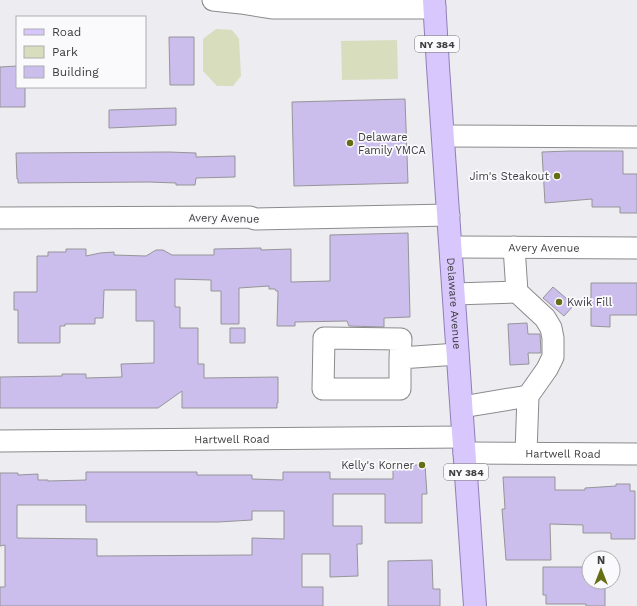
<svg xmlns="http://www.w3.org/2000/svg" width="637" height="606" font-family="'Work Sans',sans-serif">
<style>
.green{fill:#d8ddbe}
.building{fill:#cbbdec;stroke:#969598;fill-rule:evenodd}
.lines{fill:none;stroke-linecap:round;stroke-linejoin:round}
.minor-casing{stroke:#8b8a8d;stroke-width:23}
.major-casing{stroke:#917eb8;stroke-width:24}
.minor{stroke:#fff;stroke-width:21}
.major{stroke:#d8c7fc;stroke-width:22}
.poi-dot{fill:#666e15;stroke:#fafafd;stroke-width:1.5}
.labels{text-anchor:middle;stroke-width:3.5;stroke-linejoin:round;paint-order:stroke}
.shield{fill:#fafafd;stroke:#767577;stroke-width:1}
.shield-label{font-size:10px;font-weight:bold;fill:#3d3c3e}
.poi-label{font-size:11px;fill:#3d3c3e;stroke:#fafafd;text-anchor:start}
.street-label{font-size:11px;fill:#3d3c3e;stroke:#fafafd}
</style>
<rect width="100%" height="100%" fill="#edecf0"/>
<path class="green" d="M216 29 232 30 239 39 241 76 233 86H217L203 71V39Z
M397 40 398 79 342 80 341 41Z"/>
<path class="building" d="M169 37H194V85H170Z
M17 66V87H25V107H0V67Z
M405 99 408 183 294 186 292 102Z
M176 108V125L109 128V110Z
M569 151H623V174H637V213H620V207H592V199L545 203 542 152Z
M169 152 196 153V157L235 156V177L196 178 195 185H176V183L149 182 18 183V179H17L16 153Z
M408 233 410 317 384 318V327L349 326 347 321 295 322V326H277L278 291H276L275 289H269V286L239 288V324H221V291H211V280L175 279V307H180V328H198V364H204V378L278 377V403H277V408H182V391L158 408H0V377L62 376V374H86V378L122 377 121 364 154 363V321H136V290H104L103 318H95V324H65V326H60V343H18V310H14V292H37V256H48V252H66V249H86V256L100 253 114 252V255L146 256 156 250H163L172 255H214V249L261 248V250L291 249V282L330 281V235Z
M591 283H637V315H610V327L591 326Z
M553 287 574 305 564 316 543 298Z
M527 323 528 334H540L541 353H528L529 364 510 365 508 324Z
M230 328H245V343H230Z
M393 465H425L427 494H422V523H385V494H333V526H362V544H357L358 576 330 577V554H302V587H323V606H0V587H5V545L0 546V473H18V475L38 474V480H48V481L86 480V472H197V475H252V479L283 480V472H330V479H393ZM17 505H86V522H218L252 520V511H284V539L252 538V555L97 556V539L17 538Z
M503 477H555V490H585V488L616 486V484H630V491H635V539H611V533H583V525L550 524 551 560H506L502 509H505Z
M432 560 433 589H440V606H388V561Z
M543 567H589V582H599V588H605V606H586V604H546V595H543Z"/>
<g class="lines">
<defs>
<g id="minor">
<path d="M213 0 241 3 272 8H435"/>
<path d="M443 136 637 137"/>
<path d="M0 218 250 217 255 219 449 215"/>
<path id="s1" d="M451 247 637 248"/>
<path d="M514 247 517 292 545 318 551 328 553 338V357L547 369 528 396 526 453"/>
<path d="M454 294 517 292"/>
<path d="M400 358V389H323L324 338 401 339 400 358 458 354"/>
<path d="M462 407 528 396"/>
<path id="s2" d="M0 441 463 437"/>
<path id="s3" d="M464 453 637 454"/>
</g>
<g id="major">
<path id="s4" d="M434 0 438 67 475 606"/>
</g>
</defs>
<use href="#minor" class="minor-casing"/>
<use href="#major" class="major-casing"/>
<use href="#minor" class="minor"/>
<use href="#major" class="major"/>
</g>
<g class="poi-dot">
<circle cx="350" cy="143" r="4"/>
<circle cx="557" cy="176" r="4"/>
<circle cx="559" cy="302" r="4"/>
<circle cx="422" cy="465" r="4"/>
</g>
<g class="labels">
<g class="shield">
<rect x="415" y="36" width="44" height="16" rx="3"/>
<rect x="444" y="464" width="44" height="16" rx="3"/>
</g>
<g class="shield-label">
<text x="437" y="48">NY 384</text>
<text x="466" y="476">NY 384</text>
</g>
<g class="poi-label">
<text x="358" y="141">Delaware<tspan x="358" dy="13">Family YMCA</tspan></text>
<text x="549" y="180" text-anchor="end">Jim's Steakout</text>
<text x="567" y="306">Kwik Fill</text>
<text x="414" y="469" text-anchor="end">Kelly's Korner</text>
</g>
<g class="street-label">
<text transform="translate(224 218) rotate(1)" y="4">Avery Avenue</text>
<text dy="4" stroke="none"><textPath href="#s1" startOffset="93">Avery Avenue</textPath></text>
<text dy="4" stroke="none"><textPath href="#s4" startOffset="304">Delaware Avenue</textPath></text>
<text dy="4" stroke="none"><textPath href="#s2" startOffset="232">Hartwell Road</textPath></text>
<text dy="4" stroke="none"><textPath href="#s3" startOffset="99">Hartwell Road</textPath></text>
</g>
</g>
<rect x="16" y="16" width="130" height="72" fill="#fafafd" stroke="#aeaeb1"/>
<rect x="24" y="29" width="20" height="6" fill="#d8c7fc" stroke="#aeaeb1"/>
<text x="52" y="36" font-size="12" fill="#3d3c3e">Road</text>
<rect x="24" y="46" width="20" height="12" fill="#d8ddbe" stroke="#aeaeb1"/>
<text x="52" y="56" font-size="12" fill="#3d3c3e">Park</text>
<rect x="24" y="66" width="20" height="12" fill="#cbbdec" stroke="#aeaeb1"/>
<text x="52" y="76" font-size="12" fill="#3d3c3e">Building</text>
<g transform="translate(601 570)"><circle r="19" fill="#fafafd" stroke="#aeaeb1"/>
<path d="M0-3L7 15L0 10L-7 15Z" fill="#666e15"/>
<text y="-6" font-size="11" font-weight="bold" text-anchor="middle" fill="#3d3c3e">N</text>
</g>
</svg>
